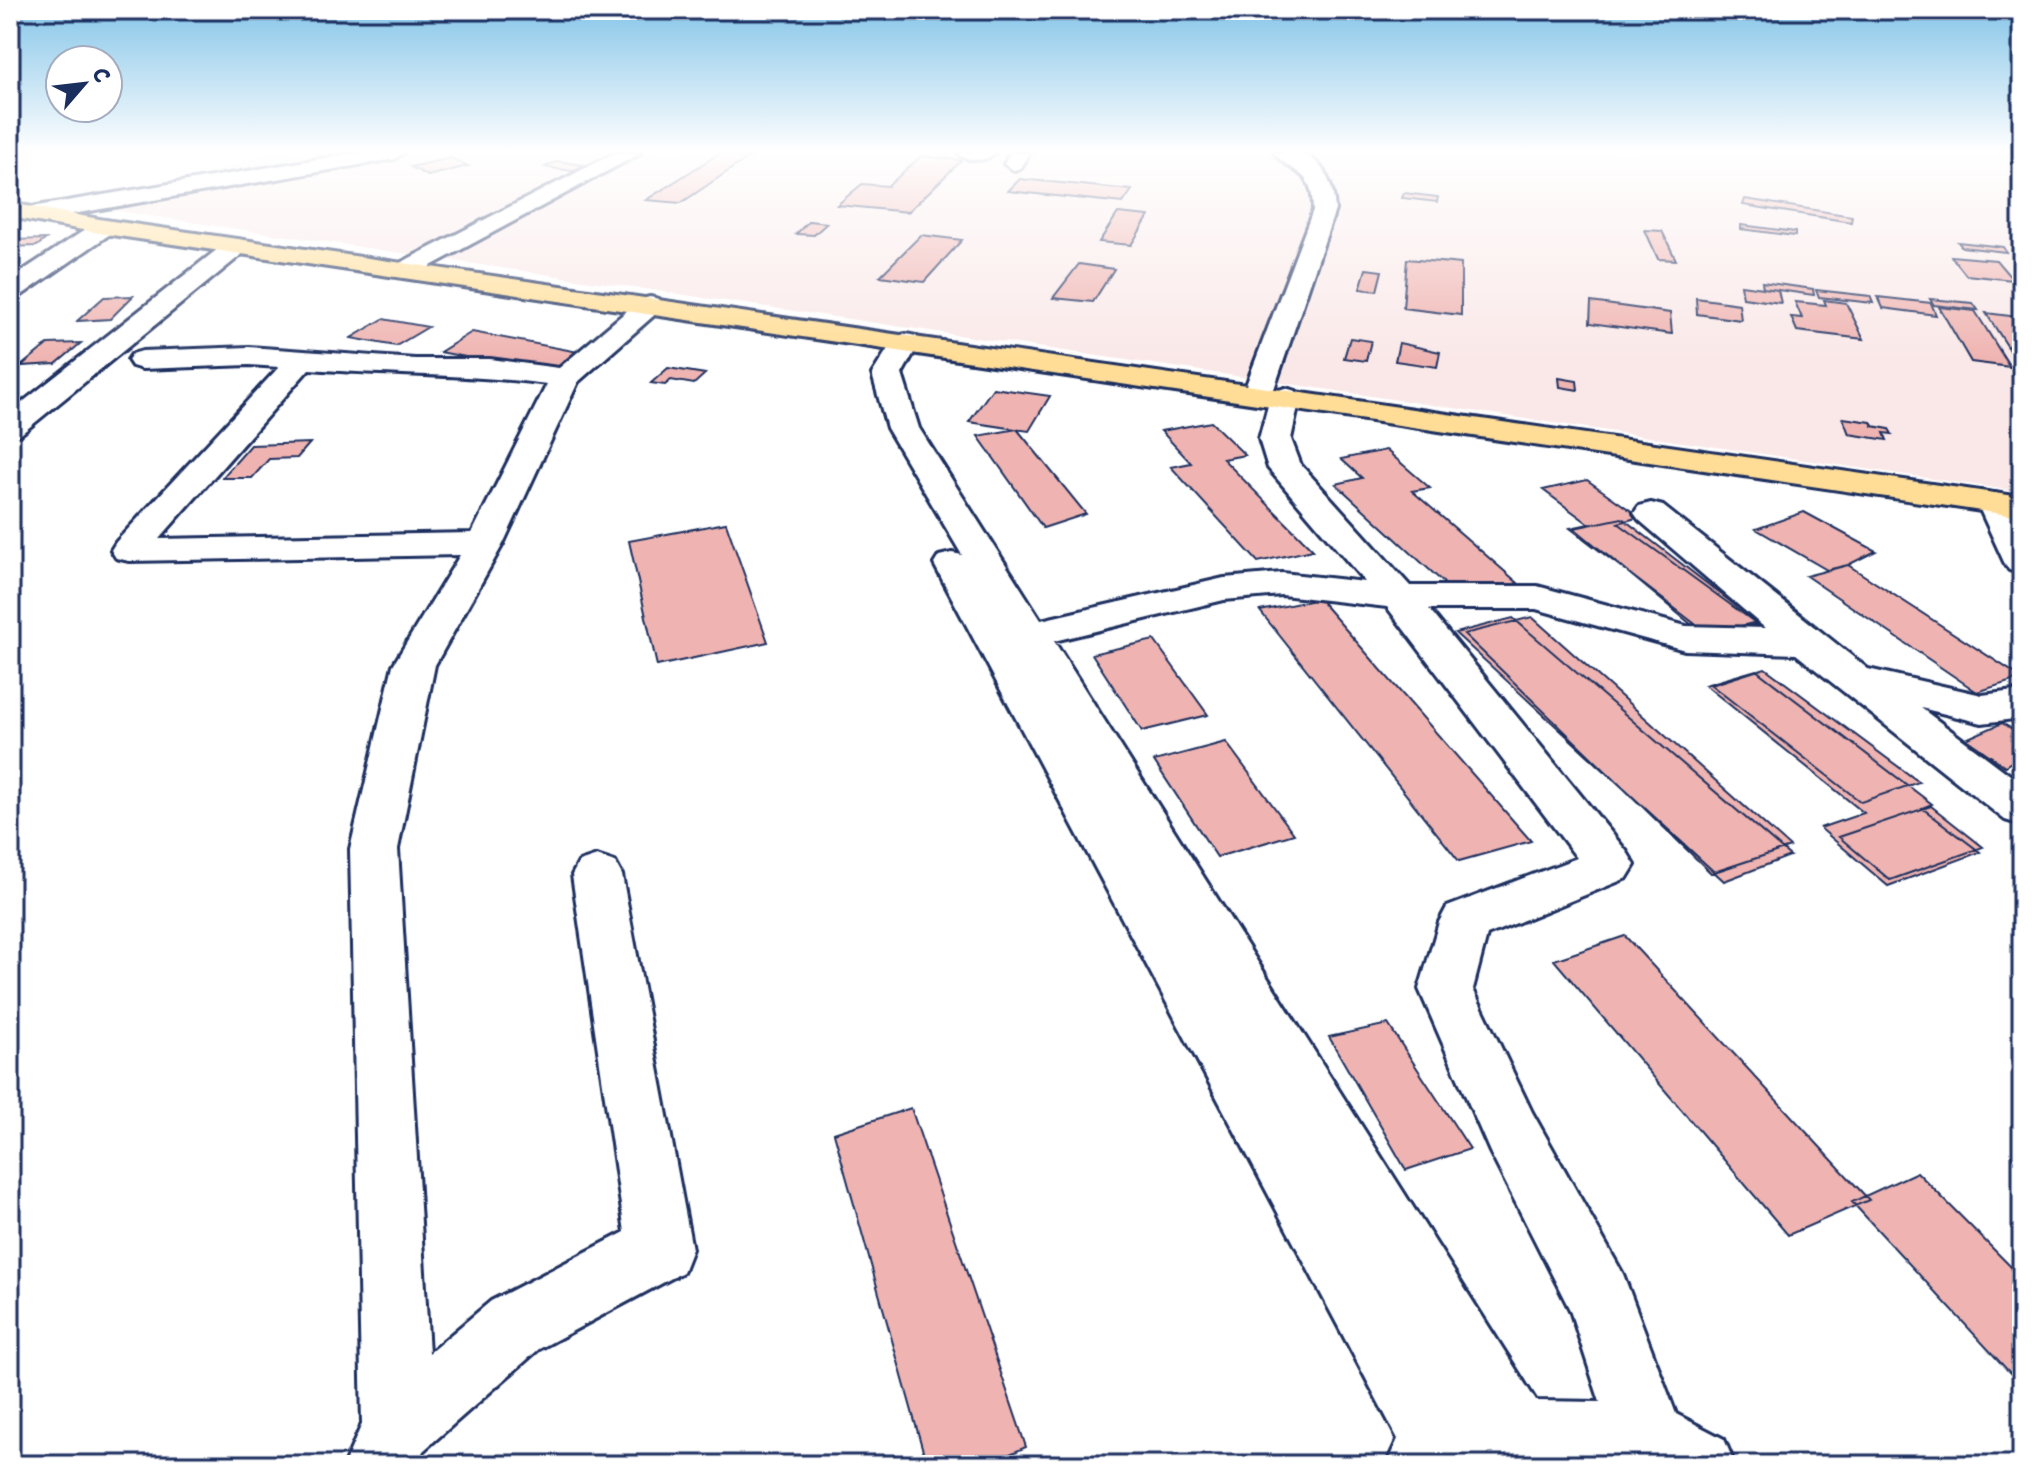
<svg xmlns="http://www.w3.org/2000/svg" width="2032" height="1475" font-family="'Shantell Sans',sans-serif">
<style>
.built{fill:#fae8e8}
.building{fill:#efb4b1;stroke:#1b2f5e;stroke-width:2}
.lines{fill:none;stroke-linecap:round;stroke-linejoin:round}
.minor-casing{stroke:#1b2f5e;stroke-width:6}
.major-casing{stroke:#1b2f5e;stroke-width:6}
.minor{fill:#fff;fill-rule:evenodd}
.major{fill:#ffdd96;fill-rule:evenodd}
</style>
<rect width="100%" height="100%" fill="#fff"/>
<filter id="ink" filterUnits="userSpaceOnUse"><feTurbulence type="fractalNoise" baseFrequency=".0125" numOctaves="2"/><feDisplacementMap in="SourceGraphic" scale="16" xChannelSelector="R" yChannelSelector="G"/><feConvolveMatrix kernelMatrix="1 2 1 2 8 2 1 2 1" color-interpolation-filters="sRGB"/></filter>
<g filter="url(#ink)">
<path class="built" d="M268 153H2022V492L109 210Z"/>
<path class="building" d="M720 153H755L681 203 646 200Z
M921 156 962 160 908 212 837 205 862 184 888 186Z
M451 158 468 166 428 176 411 167Z
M557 161 584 165 572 171 545 167Z
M1020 179 1132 190 1123 203 1008 191Z
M1404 193 1438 197 1437 202 1402 198Z
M1745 199 1852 216 1851 222 1743 205Z
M1118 213 1149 216 1131 245 1099 242Z
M809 221 827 223 814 235 796 234Z
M1741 225 1795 232V236L1741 229Z
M1645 230 1662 231 1676 260 1658 259Z
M921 235 962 240 924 282 880 276Z
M46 239 37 246 10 247V240Z
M1958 242 2003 247 2006 252 1962 247Z
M1951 256 1996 260 2013 280 1966 275Z
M1407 259 1461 264V315L1403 308Z
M1079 264 1114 269 1093 302 1053 298Z
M1366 269 1382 271 1377 291 1360 289Z
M1762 282 1813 289 1814 295 1763 288Z
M1741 285 1778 290 1781 303 1743 298Z
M1816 290 1870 296 1873 303 1819 297Z
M133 296 110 319 77 321 104 297Z
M1878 297 1931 303 1936 315 1883 308Z
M1696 298 1739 304 1741 320 1697 314Z
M1930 299 1973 303 1978 310 1934 305Z
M1824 300 1846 303 1864 339 1797 331 1791 317 1802 318 1795 302 1826 305Z
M1591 302 1670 313 1672 334 1590 323Z
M1939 307 1975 311 2010 367 1971 362Z
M1986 313 2018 317 2022 322V369Z
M383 319 428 327 396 346 351 338Z
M472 332 584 353 554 374 440 352Z
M1350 338 1371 341 1366 361 1344 358Z
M81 343 56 364 21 366 48 344Z
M1399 343 1440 352 1437 367 1395 361Z
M668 368 705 374 694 384 671 380 665 385 651 383Z
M1559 378 1577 381 1578 390 1560 387Z
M993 388 1050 396 1029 431 969 422Z
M1843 418 1871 422 1873 426 1889 429 1892 434 1884 433 1887 440 1849 434Z
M1211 422 1245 455 1223 459 1313 550 1258 562 1171 467 1191 463 1161 431Z
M1017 429 1086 514 1043 528 978 436Z
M310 443 297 458 269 459 252 478H222L251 445Z
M1386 450 1430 488 1412 491 1518 583 1459 597 1336 484 1362 478 1341 459Z
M1587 480 1640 517 1618 523 1757 624 1712 637 1570 528 1589 524 1543 490Z
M1804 512 1876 551 1848 565 1827 570 1756 529Z
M1622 518 1757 622 1704 635 1574 528Z
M726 523 768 642 657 666 629 541Z
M1848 565 2022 678 1977 692 1806 576Z
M1319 599 1531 841 1459 861 1260 611Z
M1532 617 1790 847 1711 873 1464 634Z
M1513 618 1790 856 1724 881 1455 633Z
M1154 640 1208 715 1142 731 1092 654Z
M1765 668 1919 782 1861 802 1711 685Z
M1756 670 1932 804 1922 808 1980 852 1888 886 1820 828 1864 813 1705 685Z
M2002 723 2022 735V755L2005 766 1966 739Z
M1226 742 1294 834 1217 857 1154 761Z
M1931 806 1983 847 1890 880 1839 837Z
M1625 936 1869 1200 1788 1235 1554 960Z
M1388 1024 1470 1149 1406 1170 1329 1037Z
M911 1108 1026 1447 985 1465H927L834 1133Z
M1917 1172 2022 1278V1386L1852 1202Z"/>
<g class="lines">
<defs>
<path id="minor" d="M355 153H404L394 159 37 220 29 218 26 213 29 208 37 206Z
M615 153H641L414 275H396L392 270 396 265Z
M958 153H995C987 162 966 162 958 153Z
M1010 153H1030L1021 168 1014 170 1004 164Z
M1274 153C1282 153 1293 151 1300 153 1325 160 1334 188 1335 210L1273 392 1285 388 1296 391 1300 397 1291 439 1301 465 1410 586H1537L1686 626 1765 628 1639 520 1634 513 1639 506 1651 503 1663 506 1868 669 1982 695 2022 690V718L1982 723 1921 708 2022 784V825L2005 820 1796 654 1685 650 1536 609H1429L1627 852 1635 865 1627 878 1487 935 1473 989 1532 1112 1623 1274 1676 1414 1724 1439 1735 1465H1386L1398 1439 934 564 939 556 952 553 962 555 887 428 872 374 896 336 906 334 916 336 920 342 902 374 919 428 1041 620 1224 578 1282 573 1365 582 1268 468 1259 439 1270 398 1258 402 1247 399 1243 393 1313 210C1313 169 1296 177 1274 153ZM1282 595 1387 607 1577 858 1447 907 1439 922 1419 989 1490 1152 1570 1310 1600 1402 1536 1401 1054 641 1224 600Z
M105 220 113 222 117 227 113 232 19 297 10 299V279L97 222Z
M237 239 246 241 249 246 246 251 21 434 10 436V412L228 241Z
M650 297 659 299 663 305 659 311 578 382 503 544 435 665 398 849 429 1353 491 1301 625 1232 572 875 579 862 597 856 615 862 622 875 692 1249 683 1272 539 1349 423 1451 418 1465H344L362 1424 350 849 393 665 460 555 129 561 116 558 111 550 116 542 279 367 249 365 142 369 132 366 128 360 132 354 142 351 249 347 415 359H490L559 368 641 299ZM309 369C388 375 469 374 547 384L472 533 159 539Z
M1994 493 2006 496 2022 525V573L2009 570 2004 562 1977 503 1982 496Z"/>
<path id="major" d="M10 203 105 220 2022 497V517L105 234 10 217Z"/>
</defs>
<use href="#minor" class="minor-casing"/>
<use href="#major" class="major-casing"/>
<use href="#minor" class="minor"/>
<use href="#major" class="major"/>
</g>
</g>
<linearGradient id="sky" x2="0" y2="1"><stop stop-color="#83c4e8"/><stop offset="0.42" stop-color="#fff"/><stop offset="1" stop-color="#fff" stop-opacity="0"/></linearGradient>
<rect width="2032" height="360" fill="url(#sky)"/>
<rect width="2032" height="1475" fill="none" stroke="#fff" stroke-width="40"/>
<rect x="20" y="20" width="1992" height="1435" fill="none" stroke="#1b2f5e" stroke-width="3" filter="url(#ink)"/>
<g transform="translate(84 84) rotate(62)"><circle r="38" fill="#ffffff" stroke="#a4acbf" stroke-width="2"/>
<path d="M0-6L14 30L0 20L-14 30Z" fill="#1b2f5e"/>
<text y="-12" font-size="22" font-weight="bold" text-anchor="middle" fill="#1b2f5e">С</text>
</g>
</svg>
